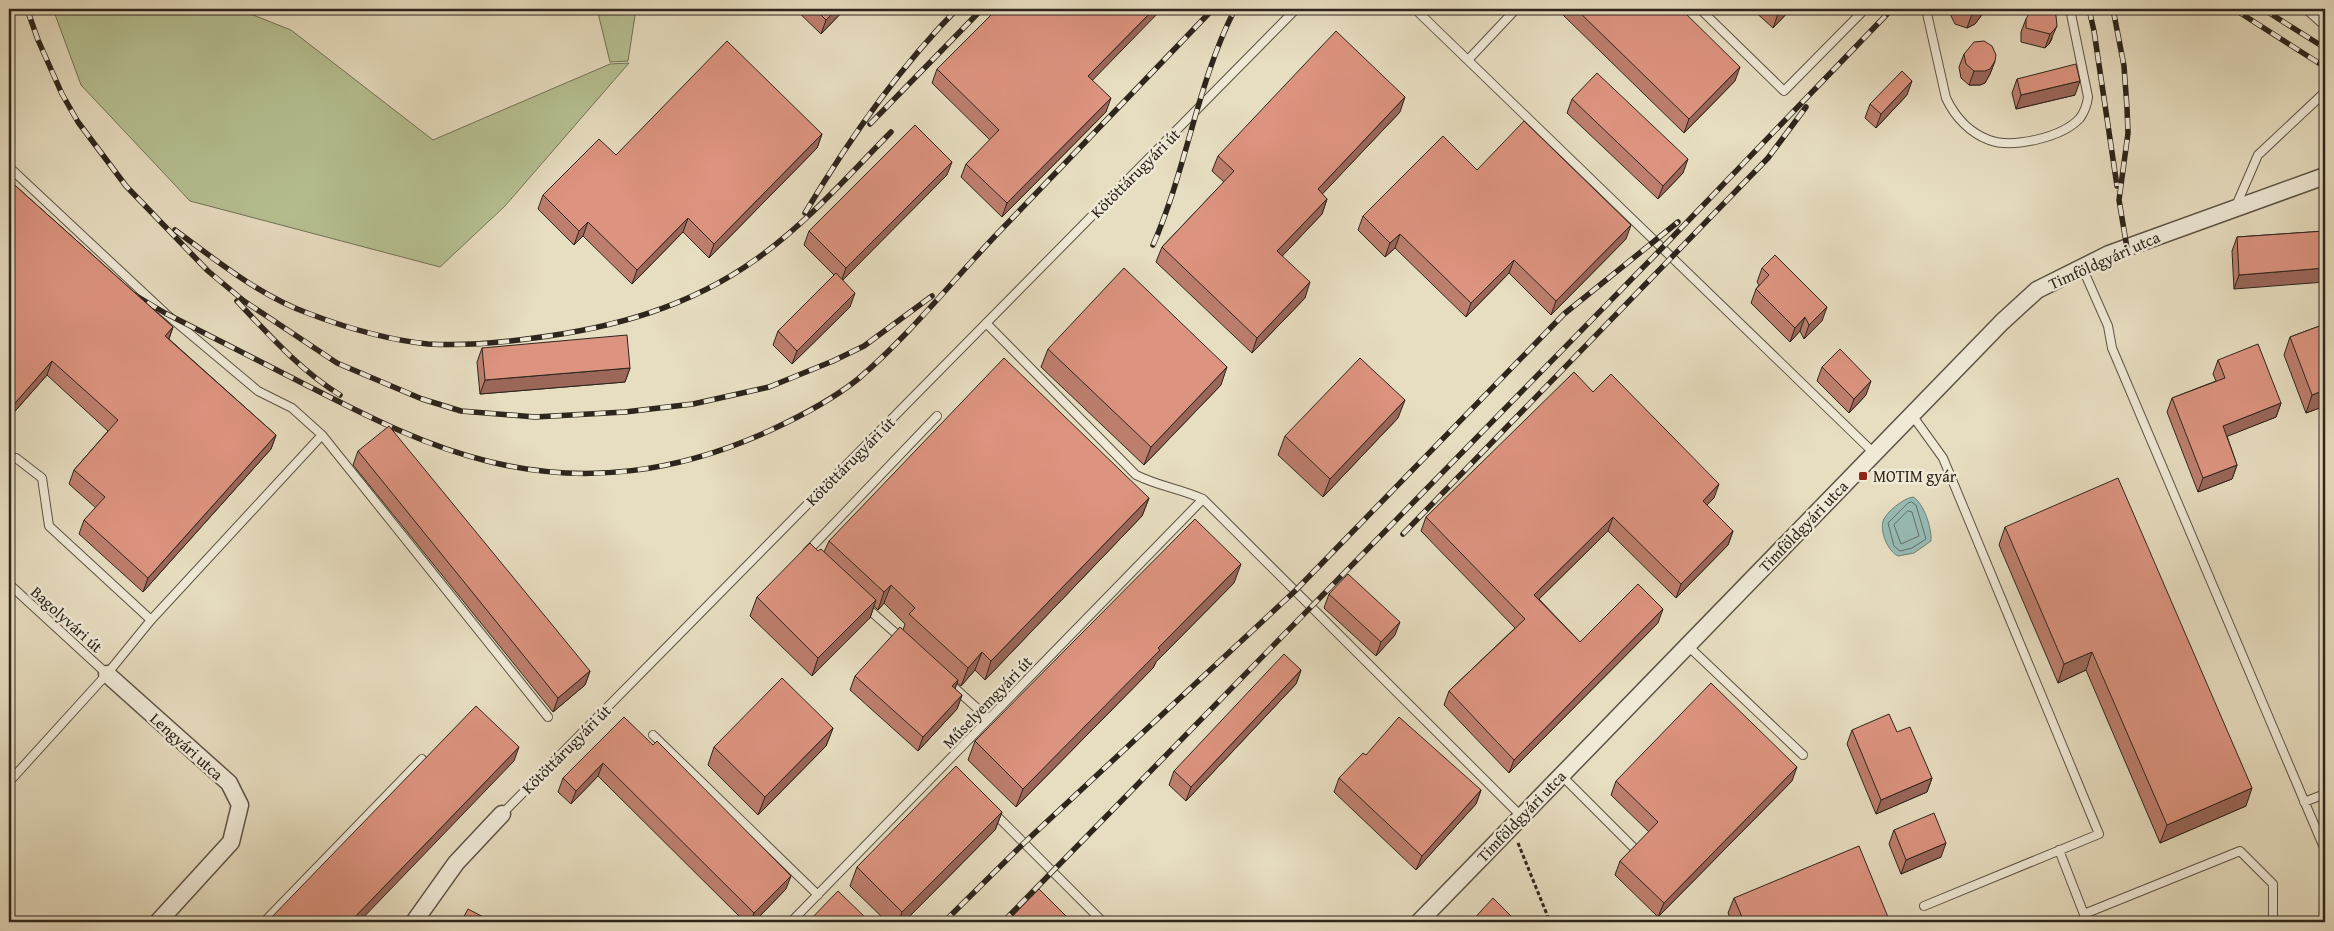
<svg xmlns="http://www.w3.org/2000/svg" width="2334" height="931" font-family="'Gentium Book Plus',serif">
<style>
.green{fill:#b6c092;stroke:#727257}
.water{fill:#97bbb5;stroke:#6d7f78}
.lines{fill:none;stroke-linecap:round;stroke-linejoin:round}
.shore{stroke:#627068;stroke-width:1}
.lane-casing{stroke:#5c5345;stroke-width:10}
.street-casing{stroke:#5c5345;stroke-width:19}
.path{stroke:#2e251c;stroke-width:3;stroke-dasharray:4 2.5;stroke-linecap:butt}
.lane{stroke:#efe9d6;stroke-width:8}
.street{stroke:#efe9d6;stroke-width:16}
.rail-casing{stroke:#2e251c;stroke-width:5.5}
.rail{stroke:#efe9d6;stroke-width:4;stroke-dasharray:11;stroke-linecap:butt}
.wall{fill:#bd7e6d;stroke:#2e251c}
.shaded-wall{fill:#9a6759;stroke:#2e251c}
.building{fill:#dc937f;stroke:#2e251c}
.poi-dot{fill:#8f2418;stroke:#efe9d6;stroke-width:2}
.labels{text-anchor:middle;stroke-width:5;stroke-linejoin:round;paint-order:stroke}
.street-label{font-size:16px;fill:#2e251c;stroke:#efe9d6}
.poi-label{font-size:16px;fill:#2e251c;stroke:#efe9d6;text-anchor:start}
</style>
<rect width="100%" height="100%" fill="#e7ddc0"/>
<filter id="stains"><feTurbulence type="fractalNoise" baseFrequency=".004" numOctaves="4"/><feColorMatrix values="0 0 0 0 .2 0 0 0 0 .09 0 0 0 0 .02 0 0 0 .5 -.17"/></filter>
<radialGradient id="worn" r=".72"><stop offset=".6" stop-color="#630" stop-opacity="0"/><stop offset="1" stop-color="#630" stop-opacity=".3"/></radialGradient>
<path class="green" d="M53 9H238L291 30 433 140 610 64 629 63 505 206 440 267 190 201 81 85Z
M597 9H636L628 61 610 62Z"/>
<path class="water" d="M1913 497C1924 503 1932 529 1931 541L1914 553 1898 556C1888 551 1880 533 1883 521 1886 512 1904 498 1913 497Z"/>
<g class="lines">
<path class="shore" d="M1912 502 1916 505 1926 539 1912 548 1900 551 1894 546 1888 523 1908 503Z
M1908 511 1912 512 1919 536 1901 544 1894 525Z"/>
<defs>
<path id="lane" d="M1415 9 1874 453
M1700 9 1784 91 1865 9
M1926 9 1946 98C1955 117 1970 133 1989 140 2013 149 2063 137 2080 118 2085 111 2087 105 2088 97L2070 9
M2306 9 2325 26
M2325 9V10
M1468 60 1516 9
M9 167 165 313 258 391 292 408 322 435 548 717
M2235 208 2258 155 2325 92
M2082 267 2108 326 2112 348 2325 850
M986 323 1136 475C1158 486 1181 489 1203 499L1521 816
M1912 415 1943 458 2099 834 1924 906
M9 458H16L42 478 49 526 151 620
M807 552 937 416
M9 584 107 674
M865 606 901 638
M1687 645 1803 755
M948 682 989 719
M653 735 818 895
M1561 775 1634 848
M9 782 107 674 151 620 322 435
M2304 802 2325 794
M993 812 1103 922
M502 814 1296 9
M2059 850 2087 922
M2084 914 2240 851 2273 884V922
M264 922 422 759
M791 922 1203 499"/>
<path id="street" d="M107 674 229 783 240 805 231 842 158 922
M414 922 456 863 502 814
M1419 922 2002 322 2037 290 2109 254 2325 176"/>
</defs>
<use href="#lane" class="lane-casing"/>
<use href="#street" class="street-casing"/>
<path class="path" d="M1518 843 1550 922"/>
<use href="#lane" class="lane"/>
<use href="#street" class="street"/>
<defs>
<path id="rail" d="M27 9 38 40 62 94 78 122 126 186 208 271 244 301 337 363 422 399 461 411 535 417 625 412 693 404 769 387 833 361 864 346 932 296
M2089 9 2094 31 2117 186
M2113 9 2124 66 2127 108 2128 133 2119 200 2127 248
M2234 9 2325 67
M2263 9 2325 48
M870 124 982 9
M805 213C848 141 898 69 957 9
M175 230C217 261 260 296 310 314 347 328 389 340 428 344 464 346 499 343 534 338 613 328 689 307 755 260 806 224 848 176 891 132
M1153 245C1187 168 1197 83 1235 9
M128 291 165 313C214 338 263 363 312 388 369 417 425 446 487 461 586 486 679 472 771 430 801 416 832 400 858 379 909 336 952 281 998 233 1070 158 1142 83 1213 9
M237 301C269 335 300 370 340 395
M1403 534 1768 158 1806 107
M944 922 1024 843 1295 591 1564 314 1678 222
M1003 922 1662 248 1892 9"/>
</defs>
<use href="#rail" class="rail-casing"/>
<use href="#rail" class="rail"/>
</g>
<path class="wall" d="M795 9H845L821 34Z
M1563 9H1681L1735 81 1684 133 1561 13Z
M1752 9H1791L1773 28Z
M1951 9H1983L1981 16 1975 24 1967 28 1955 24 1950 14Z
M2050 9 2052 39 2049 44 2045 48 2021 42V32L2026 19Z
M1964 54 1995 61 1990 74 1985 83 1980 85H1969L1961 78 1959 67Z
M937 69 1092 80 1106 112 1002 217 961 177 966 164 990 140 932 83Z
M2017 79 2075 95 2016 109 2012 93Z
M1907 95 1876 128 1865 118 1870 104Z
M1572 99 1683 173 1658 199 1567 113Z
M1400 112 1322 194 1327 199 1322 214 1282 256 1305 298 1252 353 1156 262 1162 247 1224 182 1212 171 1218 156Z
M822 134 817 148 709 258 683 232 632 284 583 236 574 245 538 209 543 195 616 155Z
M1477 170 1626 239 1551 315 1509 273 1466 317 1395 248 1385 257 1358 230 1363 216Z
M947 175 842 280 850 307 792 364 773 345 778 331 834 275 804 245 809 231Z
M9 180 173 327 169 339 276 435 271 449 143 592 79 534 84 520 96 508 69 484 74 470 108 431 47 375 9 418Z
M2325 231 2234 289 2232 251 2237 237Z
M1762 268 1822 321 1804 339 1800 331 1790 342 1751 303 1756 289 1759 285 1757 282Z
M2325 324V406L2306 413 2284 355 2290 337Z
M482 348 630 368 625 382 480 394 477 362Z
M1048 349 1221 385 1144 465 1041 367Z
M2218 360 2281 403 2276 417 2227 436 2237 465 2232 479 2198 492 2167 412 2172 398 2216 381 2213 374Z
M1822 367 1866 395 1849 413 1817 381Z
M1593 392 1714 498 1707 505 1733 531 1728 545 1676 598 1608 531 1539 599 1580 642 1658 623 1509 773 1444 705 1449 691 1515 628 1421 531 1426 517Z
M1398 418 1323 497 1278 455 1285 436Z
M358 451 590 671 585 685 553 712 353 465Z
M1149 498 1142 516 985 680 975 670 961 686 957 683 955 689 962 695 957 709 918 751 850 690 855 676 903 630 905 624 884 603 878 610 874 606 870 618 812 676 750 616 757 597 818 551 824 552 829 541Z
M2005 527 2246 806 2160 843 2086 670 2058 683 1999 545Z
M1234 583 1156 662 1153 668 1016 807 968 760 975 741Z
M1329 594 1395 635 1376 656 1324 608Z
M1301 670 1296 684 1186 801 1169 785 1174 771Z
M624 717 786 889 754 922H745L598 776 571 804 558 792 563 778Z
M833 728 826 746 758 815 708 765 714 747Z
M1852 730 1932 778 1927 792 1876 814 1847 744Z
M1366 755 1481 790 1476 804 1416 870 1334 792 1339 778Z
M1616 781H1792L1658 917 1615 875 1620 861 1649 832 1611 795Z
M1002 812 995 830 904 922H887L850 886 857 867Z
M1894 830 1941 857 1901 874 1889 844Z
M1734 898 1890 922H1732L1728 913Z"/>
<path class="shaded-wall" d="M837 9H845L821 34 826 20Z
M1154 9H1162L1083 90 1088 76Z
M1783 9H1791L1773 28 1778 14Z
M1981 9H1983L1981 16 1975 24 1967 28 1972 14Z
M2057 26 2049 44 2045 48 2050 34Z
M1995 61 1990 74 1985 83 1980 85H1969L1974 71Z
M1740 67 1735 81 1684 133 1689 119Z
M1912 81 1907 95 1876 128 1881 114Z
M2080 81 2075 95 2016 109 2021 95Z
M1405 97 1400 112 1312 205 1318 189Z
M1111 98 1106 112 1002 217 1007 203Z
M822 134 817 148 709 258 714 244Z
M1688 159 1683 173 1658 199 1663 186Z
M952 162 947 175 841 282 846 268Z
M1327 199 1322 214 1272 267 1277 251Z
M688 218 683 232 632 284 637 270Z
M588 222 583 236 574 245 579 231Z
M1631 225 1626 239 1551 315 1556 301Z
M1400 234 1395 248 1385 257 1390 243Z
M1514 260 1509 273 1466 317 1471 303Z
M2325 268V282L2234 289 2239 275Z
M1310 282 1305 298 1252 353 1257 338Z
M855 293 850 307 792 364 797 351Z
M1827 307 1822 321 1804 339 1809 325Z
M1805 317 1800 331 1790 342 1795 328Z
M173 327 168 341 165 336Z
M52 361 47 375 9 418V410Z
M1227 367 1221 385 1144 465 1151 447Z
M630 368 625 382 480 394 485 380Z
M1871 381 1866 395 1849 413 1854 399Z
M2325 390V406L2306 413 2312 395Z
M1405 400 1398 418 1323 497 1330 479Z
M2281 403 2276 417 2218 440 2223 426Z
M276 435 271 449 143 592 148 578Z
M2237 465 2232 479 2198 492 2203 478Z
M1719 484 1714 498 1698 514 1703 501Z
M1149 498 1142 516 985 680 991 661Z
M1613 517 1608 531 1529 609 1534 595Z
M1733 531 1728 545 1676 598 1681 584Z
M1241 564 1234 583 1156 662 1153 668 1016 807 1023 789 1158 648Z
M891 585 884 603 878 610 884 592Z
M876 600 870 618 812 676 818 658Z
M1663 609 1658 623 1509 773 1514 760Z
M1400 622 1395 635 1376 656 1381 642Z
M982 652 975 670 961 686 968 668Z
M2092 652 2086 670 2058 683 2064 664Z
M1301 670 1296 684 1186 801 1191 787Z
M590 671 585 685 553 712 558 698Z
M958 680 953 694 952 686Z
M962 695 957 709 918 751 923 737Z
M833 728 826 746 758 815 765 797Z
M519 747 514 761 359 922H350Z
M603 763 598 776 571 804 576 791Z
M1797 767 1792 781 1658 917 1664 903Z
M1932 778 1927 792 1876 814 1881 800Z
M2252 788 2246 806 2160 843 2167 825Z
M1481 790 1476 804 1416 870 1422 856Z
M1002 812 995 830 904 922H899L902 912Z
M1946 843 1941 857 1901 874 1906 860Z
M791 876 786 889 754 922H751L754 913Z
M1511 916 1509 922H1505Z"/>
<path class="building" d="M815 9H837L826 20Z
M997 9H1154L1088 76 1111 98 1007 203 966 164 999 130 937 69Z
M1576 9H1681L1740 67 1689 119Z
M1772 9H1783L1778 14Z
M1960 9H1981L1980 11 1972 14 1960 10Z
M2035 9H2050L2054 11 2056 16 2057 26 2054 30 2050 34 2026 28V19L2031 10Z
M1336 31 1405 97 1318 189 1327 199 1277 251 1310 282 1257 338 1162 247 1234 171 1218 156Z
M727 41 822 134 714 244 688 218 637 270 588 222 579 231 543 195 599 139 616 155Z
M1984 41 1992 46 1996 55 1995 61 1990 69 1985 71H1974L1966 64 1964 54 1974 42Z
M2076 64 2080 81 2021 95 2017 79Z
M1902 71 1912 81 1881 114 1870 104Z
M1597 73 1688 159 1663 186 1572 99Z
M1524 121 1631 225 1556 301 1514 260 1471 303 1400 234 1390 243 1363 216 1443 136 1477 170Z
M915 125 952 162 846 268 809 231Z
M9 180 173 327 165 336 276 435 148 578 84 520 105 497 74 470 118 420 52 361 9 410Z
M2325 231V268L2239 275 2237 237Z
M1775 255 1827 307 1809 325 1805 317 1795 328 1756 289 1769 275 1762 268Z
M1124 268 1227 367 1151 447 1048 349Z
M836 273 855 293 797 351 778 331Z
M2325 324V390L2312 395 2290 337Z
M627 335 630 368 485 380 482 348Z
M2258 344 2281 403 2223 426 2237 465 2203 478 2172 398 2225 378 2218 360Z
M1840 349 1871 381 1854 399 1822 367Z
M1004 358 1149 498 991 661 982 652 968 668 909 614 915 608 891 585 884 592 829 541Z
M1360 358 1405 400 1330 479 1285 436Z
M1574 372 1593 392 1611 374 1719 484 1703 501 1733 531 1681 584 1613 517 1534 595 1580 642 1638 584 1663 609 1514 760 1449 691 1525 619 1426 517Z
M389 426 590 671 558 698 358 451Z
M2118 478 2252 788 2167 825 2092 652 2064 664 2005 527Z
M1195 519 1241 564 1158 648 1160 650 1023 789 975 741Z
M810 543 818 551 821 549 876 600 818 658 757 597Z
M1348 574 1400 622 1381 642 1329 594Z
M900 627 958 680 952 686 962 695 923 737 855 676Z
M1284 654 1301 670 1191 787 1174 771Z
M782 678 833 728 765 797 714 747Z
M1711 683 1797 767 1664 903 1620 861 1658 822 1616 781Z
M476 706 519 747 350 922H267Z
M1889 714 1897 732 1910 727 1932 778 1881 800 1852 730Z
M624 717 653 745 657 741 791 876 754 913 603 763 576 791 563 778Z
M1399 717 1481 790 1422 856 1339 778 1363 753 1366 755Z
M956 766 1002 812 902 912 857 867Z
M1934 813 1946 843 1906 860 1894 830Z
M1859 846 1890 922H1744L1734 898Z
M1039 889 1072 922H1007Z
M838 891 870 922H808Z
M1493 898 1511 916 1505 922H1471Z
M468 909 493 922H461Z
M1456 918 1460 922H1452Z"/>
<rect class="poi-dot" x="1858" y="471" width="10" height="10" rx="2.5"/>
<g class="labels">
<g class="street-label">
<text transform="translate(1135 173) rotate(-45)" y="6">Kötöttárugyári út</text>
<text transform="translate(2104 260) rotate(-24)" y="6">Timföldgyári utca</text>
<text transform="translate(850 461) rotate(-45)" y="6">Kötöttárugyári út</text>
<text transform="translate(1803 526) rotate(-46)" y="6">Timföldgyári utca</text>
<text transform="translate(67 619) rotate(42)" y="6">Bagolyvári út</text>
<text transform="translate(987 702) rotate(-46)" y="6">Műselyemgyári út</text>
<text transform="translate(187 746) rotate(42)" y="6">Lengyári utca</text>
<text transform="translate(566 749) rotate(-45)" y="6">Kötöttárugyári út</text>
<text transform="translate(1521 816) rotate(-46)" y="6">Timföldgyári utca</text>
</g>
<g class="poi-label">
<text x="1873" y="482">MOTIM gyár</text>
</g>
</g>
<rect width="2334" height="931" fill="none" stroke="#e7ddc0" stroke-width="30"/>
<rect x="10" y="10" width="2314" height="911" fill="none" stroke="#2e251c" stroke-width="2.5"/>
<rect x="15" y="15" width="2304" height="901" fill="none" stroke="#2e251c"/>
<rect width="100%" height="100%" filter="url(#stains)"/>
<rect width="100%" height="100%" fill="url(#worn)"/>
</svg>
